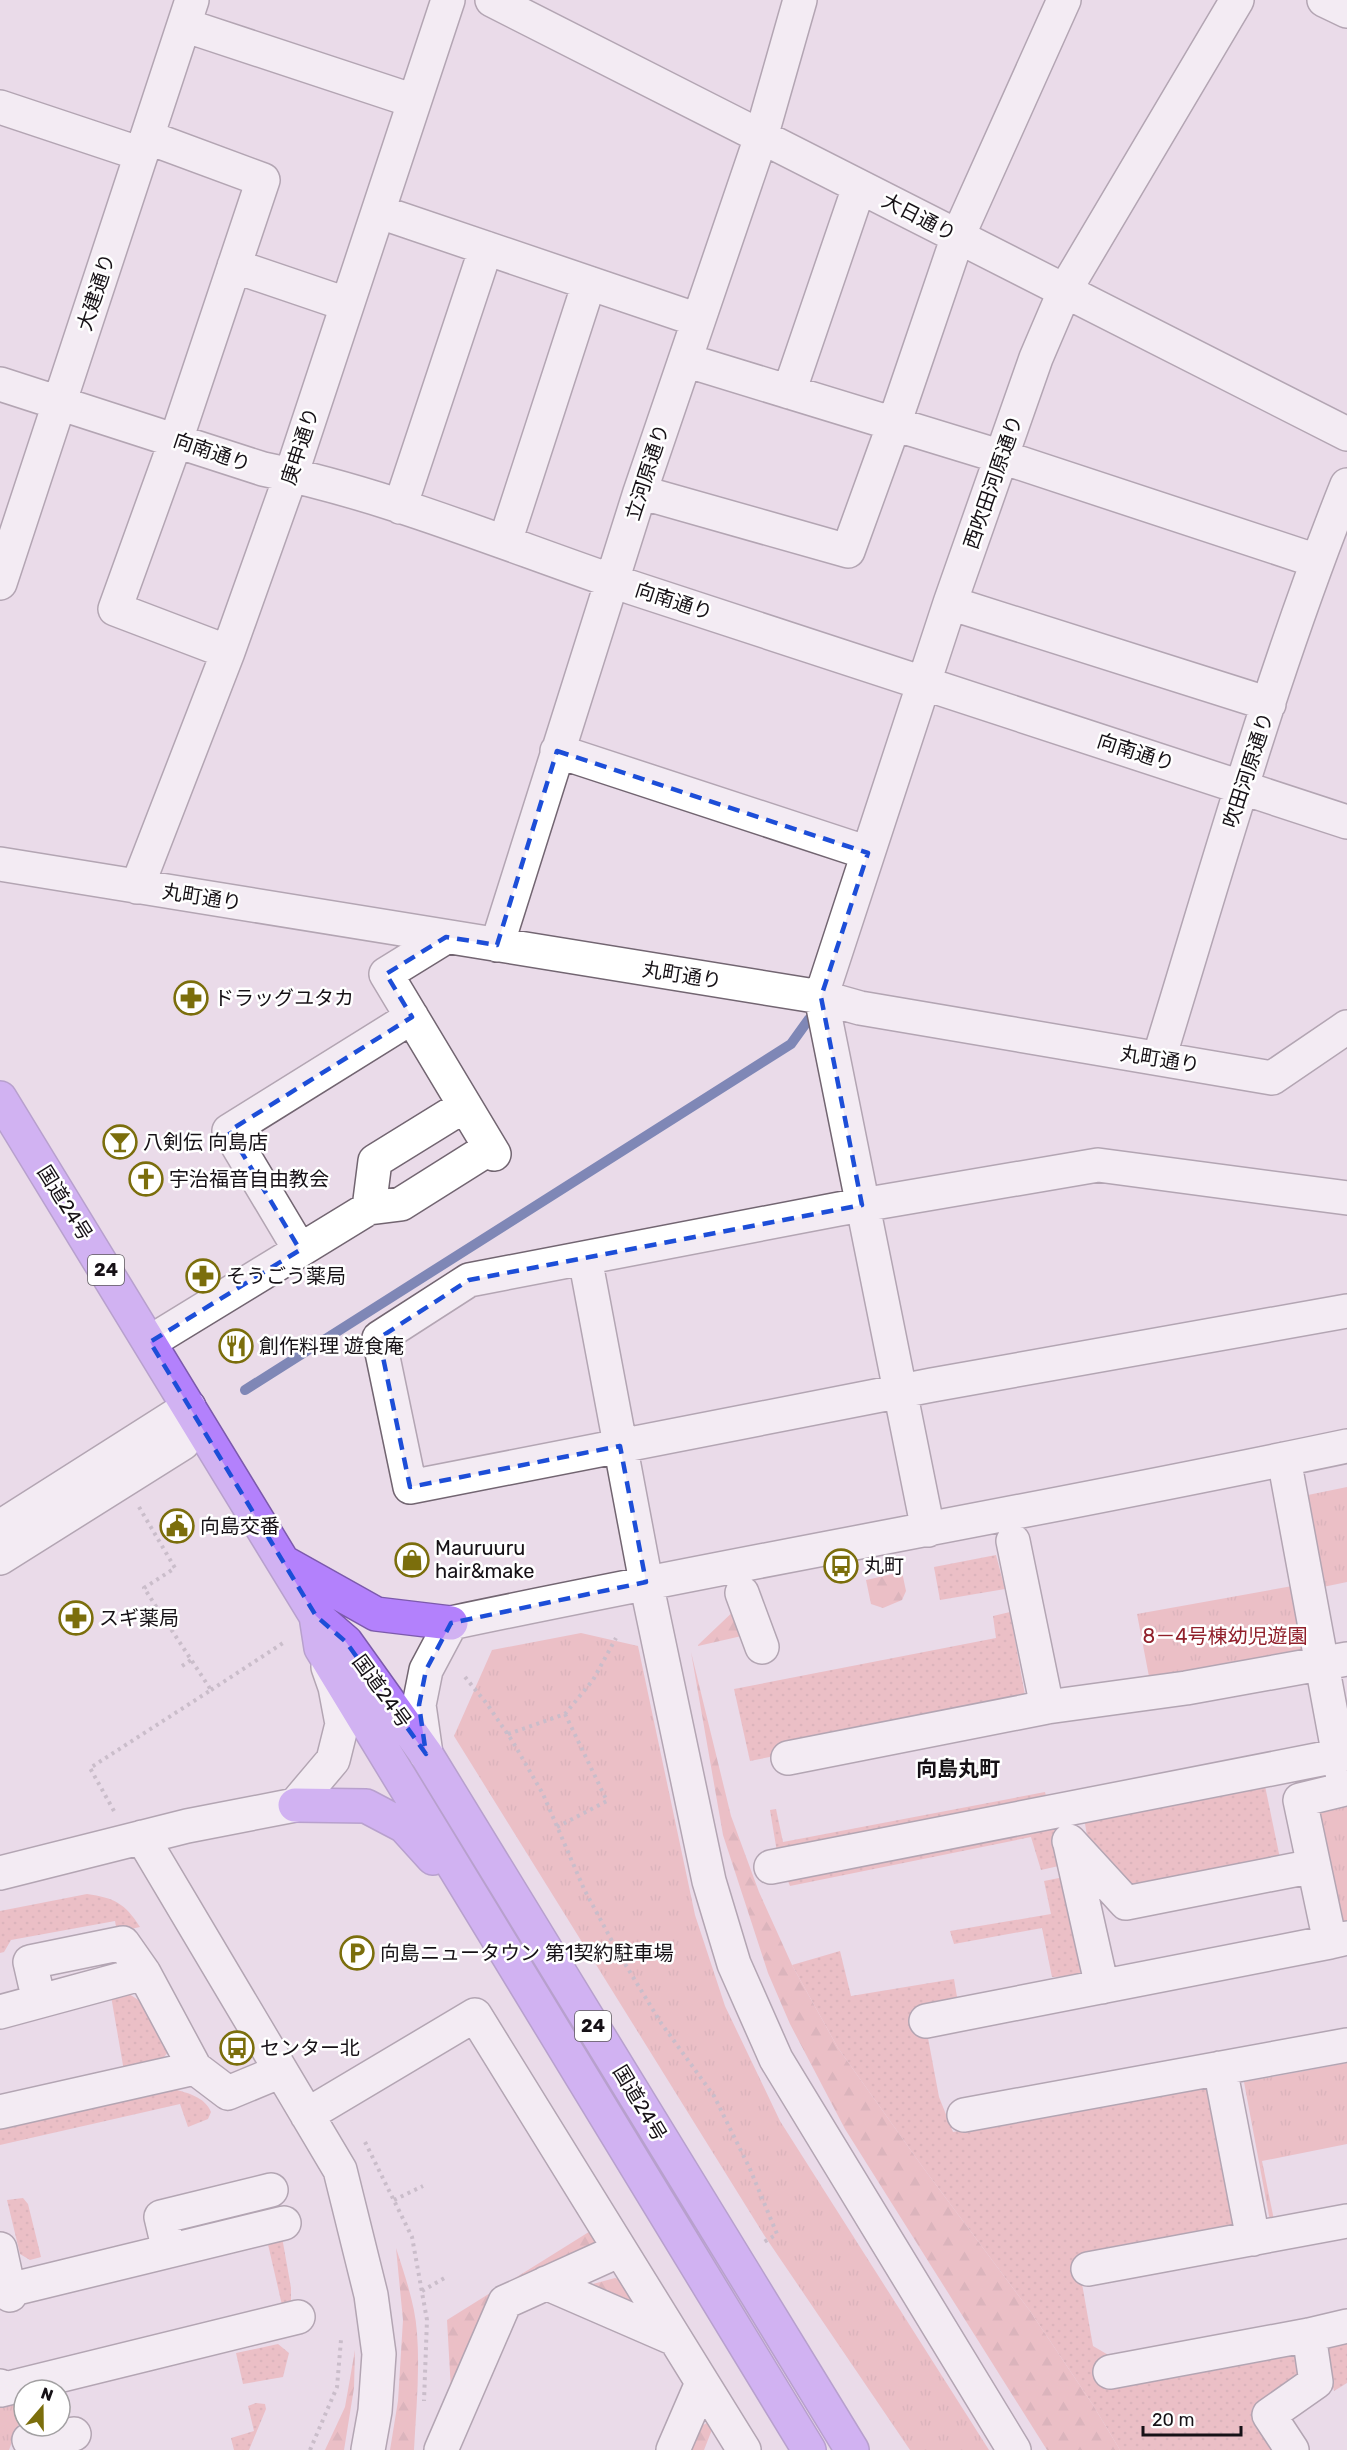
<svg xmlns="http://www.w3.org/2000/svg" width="1347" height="2450" font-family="Rubik,'Noto Sans JP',sans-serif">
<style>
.grass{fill:url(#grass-dots)}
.forest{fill:url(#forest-firs)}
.park{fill:url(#park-tufts)}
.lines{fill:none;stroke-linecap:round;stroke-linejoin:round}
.stream{stroke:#7f87b6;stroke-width:10}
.minor-casing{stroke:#726571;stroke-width:36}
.highway-casing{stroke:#7c5aac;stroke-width:36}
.path{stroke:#a59aa5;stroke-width:4;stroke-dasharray:3 4.5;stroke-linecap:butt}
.minor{stroke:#fff;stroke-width:33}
.highway{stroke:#b381fc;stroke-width:33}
.marked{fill:none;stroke:#1d4ed8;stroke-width:4.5;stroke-dasharray:12 8;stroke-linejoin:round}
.labels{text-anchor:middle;stroke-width:5;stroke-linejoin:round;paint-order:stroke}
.shield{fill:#fff;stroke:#5c585c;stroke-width:1.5}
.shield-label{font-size:18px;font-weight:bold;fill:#161116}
.street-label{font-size:20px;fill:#161116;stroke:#fff}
.poi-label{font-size:20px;fill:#161116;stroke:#fff;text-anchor:start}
.park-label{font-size:20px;fill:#91202b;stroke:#fff}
.neighbourhood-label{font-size:21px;font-weight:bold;fill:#161116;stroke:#fff}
</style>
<defs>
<pattern id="grass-dots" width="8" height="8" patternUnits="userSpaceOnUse" patternTransform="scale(1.5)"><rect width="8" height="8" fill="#ee9d9c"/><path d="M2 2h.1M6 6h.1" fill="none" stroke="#cb8686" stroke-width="1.8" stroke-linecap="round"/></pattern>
<pattern id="forest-firs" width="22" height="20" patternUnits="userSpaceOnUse" patternTransform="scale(1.5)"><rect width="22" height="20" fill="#ee9d9c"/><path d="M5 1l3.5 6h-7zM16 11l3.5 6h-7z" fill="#cb8686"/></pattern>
<pattern id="park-tufts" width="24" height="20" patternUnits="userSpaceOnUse" patternTransform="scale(1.5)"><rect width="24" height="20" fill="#ee9d9c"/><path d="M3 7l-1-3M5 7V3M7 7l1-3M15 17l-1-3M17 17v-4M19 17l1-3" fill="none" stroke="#cb8686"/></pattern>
</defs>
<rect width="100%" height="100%" fill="#eadbe9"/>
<path class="grass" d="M996 1555 1005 1589 940 1600 934 1567Z
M1010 1612 1027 1706 750 1761 734 1689 996 1638 993 1616Z
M1265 1786 1283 1873 1099 1905 1084 1818Z
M1045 1792 1063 1865 1041 1870 1031 1837 790 1886 778 1858 770 1810 776 1809 783 1842Z
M1064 1877 1081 1976 1052 1977 1042 1928 954 1944 950 1931 1051 1914 1044 1881Z
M87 1894C114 1898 125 1903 140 1927L117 1932 115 1921 11 1940 4 1952 0 1953V1911Z
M840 1951 851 1996 954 1979 959 2009 920 2014 928 2038 939 2097 953 2132 1209 2083 1238 2233 1078 2261 1093 2346 1110 2356 1300 2350 1303 2372 1252 2408 1275 2450H1120L1093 2405 1030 2311 922 2166 838 2048 792 1965Z
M126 1992 143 2003 169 2051 160 2062 124 2071 111 1996Z
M173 2089C188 2093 205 2097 211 2112L208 2119 188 2127 180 2104 0 2145V2128Z
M23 2198 28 2204 41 2257 30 2260 20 2254 7 2200Z
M282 2237 291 2288V2310L282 2305 267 2240Z
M1347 2334V2383L1334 2391 1321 2339Z
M278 2344 289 2353 283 2377 243 2384 236 2353Z
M256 2403 265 2404 266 2409 249 2450H234L231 2438 254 2431 248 2406Z"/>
<path class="forest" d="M902 1572 906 1591 902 1600 883 1608 871 1604 866 1580Z
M739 1606 746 1635 698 1646V1645Z
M691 1652 731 1816 759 1892 792 1965 838 2048 922 2166 1030 2311 1093 2405 1120 2450H1047L845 2129 790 2024 768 1973 723 1835Z
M592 2230 602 2244 504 2285Z
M396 2248C405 2276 415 2304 417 2333 420 2372 416 2411 414 2450H390L398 2401 403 2320Z
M615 2278 632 2283 645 2310 589 2285Z
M495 2290 451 2390 447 2320Z
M355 2350 354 2388 344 2450H325L345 2407Z
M712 2420 713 2427 704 2450H688L698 2428Z"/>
<path class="park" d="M1347 1487V1582L1323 1587 1308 1495Z
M1298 1585 1312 1658 1151 1687 1137 1614Z
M581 1633 638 1646 695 1915 725 2006 780 2121 989 2450H910L764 2235 454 1736 492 1650Z
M1347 1799V1921L1345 1922 1331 1911 1313 1823 1319 1805Z
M1347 2063V2144L1262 2161 1274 2220 1270 2221 1244 2082Z
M24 2398V2410L9 2450H0V2403Z"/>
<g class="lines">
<path class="stream" d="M245 1390 791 1044 809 1019"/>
<defs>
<path id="minor" d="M492 0 1347 434
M1324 0 1347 11
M184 25 414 101
M0 107 141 154
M147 137 263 180 176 440 115 609 228 652
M380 212 698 320
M234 266 346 304
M685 360 1002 457 1317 561
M0 384 263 469C390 495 511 547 633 588 871 667 1110 742 1347 822
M789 392 859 187
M640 492 848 551 894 424 958 236 1064 0
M400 507 486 248
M505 542 589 283
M0 583 192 0
M950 603 1269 704
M557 751 868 853
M0 864 821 997 860 1008 1272 1078 1347 1027
M137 887 228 652 291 475 448 0
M446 937 386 974 494 1154
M497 945 640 492 761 137 800 0
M1159 1058C1218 866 1272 672 1347 485
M1347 1198 1098 1165 839 1209 469 1280 379 1338 410 1487 932 1385 1347 1311
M369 1208 401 1204 490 1148
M300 1250 229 1131 412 1017
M585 1258 646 1582 709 1881 734 1964 776 2059 1014 2450
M150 1342 369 1208 375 1161 464 1106
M1284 1459 1345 1789 1300 1800 1330 1942 1347 1938
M0 1527 189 1407
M928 1530 821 997 950 603 1036 358 1065 290 1237 0
M1013 1541 1047 1707
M0 1558 183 1443
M742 1593 762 1647
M426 1754 419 1705 426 1670 451 1623C749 1560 1049 1509 1347 1446
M788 1758 1047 1707 1186 1688 1347 1659
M142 1837 340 2170 371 2295 379 2354 375 2411 368 2450
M1069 1841 1126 1903 1314 1866
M1070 1844 1102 1987
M771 1867 1347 1754
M0 1873 187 1826 295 1805 333 1760 342 1724 335 1687 328 1667
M39 2001 30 1962 123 1943 144 1973
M0 2012 144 1973 195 2068 228 2093 281 2071
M926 2021 1330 1942
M1220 2068 1253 2239
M0 2112 195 2068
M307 2115 475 2015 744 2450
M964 2115 1347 2045
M0 2249 10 2295
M169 2251 161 2217 271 2190
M1088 2269 1347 2221
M546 2283 675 2339
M9 2290 284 2223
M1110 2372 1309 2335 1347 2326
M0 2386 1 2390 298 2317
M29 2440 74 2434
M441 2450 505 2302 620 2250
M673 2450 702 2383
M1292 2450 1269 2415 1316 2382 1309 2335"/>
<path id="highway" d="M0 1098 316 1616 346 1642 426 1754 852 2450
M285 1563 376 1614 451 1623
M316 1616 321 1648 809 2450
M295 1805 366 1806 404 1826 433 1858"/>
</defs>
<use href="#minor" class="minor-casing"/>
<use href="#highway" class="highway-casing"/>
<path class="path" d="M182 1666 191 1660
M465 1677 487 1704 513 1742 543 1794 584 1889 619 1954 661 2023 714 2096 750 2169 777 2234 764 2242
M211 1690 283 1643
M508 1734 565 1714 593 1680 616 1638
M114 1811 90 1768 211 1690 144 1588 175 1568 139 1507
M557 1827 607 1801 565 1714
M365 2142 412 2237 427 2320 424 2401
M394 2200 423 2186
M422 2291 446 2277
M310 2450 337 2387 341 2340"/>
<use href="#minor" class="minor"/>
<use href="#highway" class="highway"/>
</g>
<path d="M0 0H1347V2450H0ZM557 751 868 853 821 997 862 1205 469 1280 379 1338 410 1487 620 1446 646 1582 451 1623 426 1670 419 1705 426 1754 346 1642 316 1616 150 1342 300 1250 229 1131 412 1017 386 974 446 937 497 945Z" fill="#eadbe9" fill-opacity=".55" fill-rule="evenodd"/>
<path class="marked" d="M557 751 868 853 821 997 862 1205 469 1280 379 1338 410 1487 620 1446 646 1582 451 1623 426 1670 419 1705 426 1754 346 1642 316 1616 150 1342 300 1250 229 1131 412 1017 386 974 446 937 497 945Z"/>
<defs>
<symbol id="pharmacy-ring" viewBox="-11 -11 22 22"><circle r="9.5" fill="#fff" stroke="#7b6e0c" stroke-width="1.5"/><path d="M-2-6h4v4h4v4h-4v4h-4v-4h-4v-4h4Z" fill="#7b6e0c"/></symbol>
<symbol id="bar-ring" viewBox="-11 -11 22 22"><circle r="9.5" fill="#fff" stroke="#7b6e0c" stroke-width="1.5"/><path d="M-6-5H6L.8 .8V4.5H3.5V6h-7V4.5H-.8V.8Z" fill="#7b6e0c"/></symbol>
<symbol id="church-ring" viewBox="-11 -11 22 22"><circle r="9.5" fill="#fff" stroke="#7b6e0c" stroke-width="1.5"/><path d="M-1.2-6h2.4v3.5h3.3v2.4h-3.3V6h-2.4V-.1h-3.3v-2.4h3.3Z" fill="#7b6e0c"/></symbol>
<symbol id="restaurant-ring" viewBox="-11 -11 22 22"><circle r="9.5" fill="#fff" stroke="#7b6e0c" stroke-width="1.5"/><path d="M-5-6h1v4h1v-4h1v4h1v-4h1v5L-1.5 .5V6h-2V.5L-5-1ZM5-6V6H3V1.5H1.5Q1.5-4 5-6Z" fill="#7b6e0c"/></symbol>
<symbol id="civic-ring" viewBox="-11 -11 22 22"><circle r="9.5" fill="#fff" stroke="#7b6e0c" stroke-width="1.5"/><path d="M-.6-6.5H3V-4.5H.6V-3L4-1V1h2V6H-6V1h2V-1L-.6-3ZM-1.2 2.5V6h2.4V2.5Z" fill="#7b6e0c"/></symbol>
<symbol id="shop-ring" viewBox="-11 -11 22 22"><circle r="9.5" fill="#fff" stroke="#7b6e0c" stroke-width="1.5"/><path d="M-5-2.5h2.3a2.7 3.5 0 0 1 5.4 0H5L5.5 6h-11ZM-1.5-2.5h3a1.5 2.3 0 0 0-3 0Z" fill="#7b6e0c"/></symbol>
<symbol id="bus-ring" viewBox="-11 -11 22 22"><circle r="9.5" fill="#fff" stroke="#7b6e0c" stroke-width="1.5"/><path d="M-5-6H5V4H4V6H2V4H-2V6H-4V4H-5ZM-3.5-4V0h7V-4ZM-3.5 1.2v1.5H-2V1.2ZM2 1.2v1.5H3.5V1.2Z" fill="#7b6e0c"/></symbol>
<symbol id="parking-ring" viewBox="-11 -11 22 22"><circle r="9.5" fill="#fff" stroke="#7b6e0c" stroke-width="1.5"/><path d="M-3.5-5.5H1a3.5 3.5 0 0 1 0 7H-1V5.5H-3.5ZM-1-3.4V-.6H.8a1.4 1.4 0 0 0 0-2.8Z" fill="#7b6e0c"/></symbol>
</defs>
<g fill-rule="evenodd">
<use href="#pharmacy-ring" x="172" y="979" width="38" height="38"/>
<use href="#bar-ring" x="101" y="1123" width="38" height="38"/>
<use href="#church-ring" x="127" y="1160" width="38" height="38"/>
<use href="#pharmacy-ring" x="184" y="1257" width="38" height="38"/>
<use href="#restaurant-ring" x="217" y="1327" width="38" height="38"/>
<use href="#civic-ring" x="158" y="1507" width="38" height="38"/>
<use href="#shop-ring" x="393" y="1541" width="38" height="38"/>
<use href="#bus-ring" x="822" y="1547" width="38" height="38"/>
<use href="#pharmacy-ring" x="57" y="1599" width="38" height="38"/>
<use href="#parking-ring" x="338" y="1934" width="38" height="38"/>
<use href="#bus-ring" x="218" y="2029" width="38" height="38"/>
</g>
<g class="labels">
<g class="shield">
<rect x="88" y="1255" width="36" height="30" rx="4.5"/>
<rect x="575" y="2011" width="36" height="30" rx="4.5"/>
</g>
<g class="shield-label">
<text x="106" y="1276">24</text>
<text x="593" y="2032">24</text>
</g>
<g class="street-label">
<text transform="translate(919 217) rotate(27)" y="7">大日通り</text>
<text transform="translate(96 292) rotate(-72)" y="7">大建通り</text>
<text transform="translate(300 446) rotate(-72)" y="7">庚申通り</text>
<text transform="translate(212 452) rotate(19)" y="7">向南通り</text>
<text transform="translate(647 472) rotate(-72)" y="7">立河原通り</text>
<text transform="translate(993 482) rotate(-71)" y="7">西吹田河原通り</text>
<text transform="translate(674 601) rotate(18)" y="7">向南通り</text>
<text transform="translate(1136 752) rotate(18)" y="7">向南通り</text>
<text transform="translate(1248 770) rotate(-72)" y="7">吹田河原通り</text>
<text transform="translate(202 897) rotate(9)" y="7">丸町通り</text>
<text transform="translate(682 975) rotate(9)" y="7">丸町通り</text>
<text transform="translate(1160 1059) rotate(9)" y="7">丸町通り</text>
<text transform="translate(65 1203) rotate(58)" y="7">国道24号</text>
<text transform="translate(382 1691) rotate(54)" y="7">国道24号</text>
<text transform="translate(640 2103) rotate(59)" y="7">国道24号</text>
</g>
<g class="poi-label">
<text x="214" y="1005">ドラッグユタカ</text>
<text x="143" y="1149">八剣伝 向島店</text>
<text x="169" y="1186">宇治福音自由教会</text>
<text x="226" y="1283">そうごう薬局</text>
<text x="259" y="1353">創作料理 遊食庵</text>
<text x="200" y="1533">向島交番</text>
<text x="435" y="1555">Mauruuru<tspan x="435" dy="23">hair&amp;make</tspan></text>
<text x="864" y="1573">丸町</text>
<text x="99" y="1625">スギ薬局</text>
<text x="380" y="1960">向島ニュータウン 第1契約駐車場</text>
<text x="260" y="2055">センター北</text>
</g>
<g class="park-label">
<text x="1225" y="1643">8－4号棟幼児遊園</text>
</g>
<g class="neighbourhood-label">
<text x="958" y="1776">向島丸町</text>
</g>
</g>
<g transform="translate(42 2408) rotate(20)"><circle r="28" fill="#ffffff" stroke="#a2a0a2" stroke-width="1.5"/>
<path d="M0-4.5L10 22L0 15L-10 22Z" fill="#7b6e0c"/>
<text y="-9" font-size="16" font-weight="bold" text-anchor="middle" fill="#161116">N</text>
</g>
<path d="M1143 2426v9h98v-9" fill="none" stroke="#161116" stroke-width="3"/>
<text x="1152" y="2426" font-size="18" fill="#161116" stroke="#ffffff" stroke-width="4.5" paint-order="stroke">20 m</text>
</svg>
